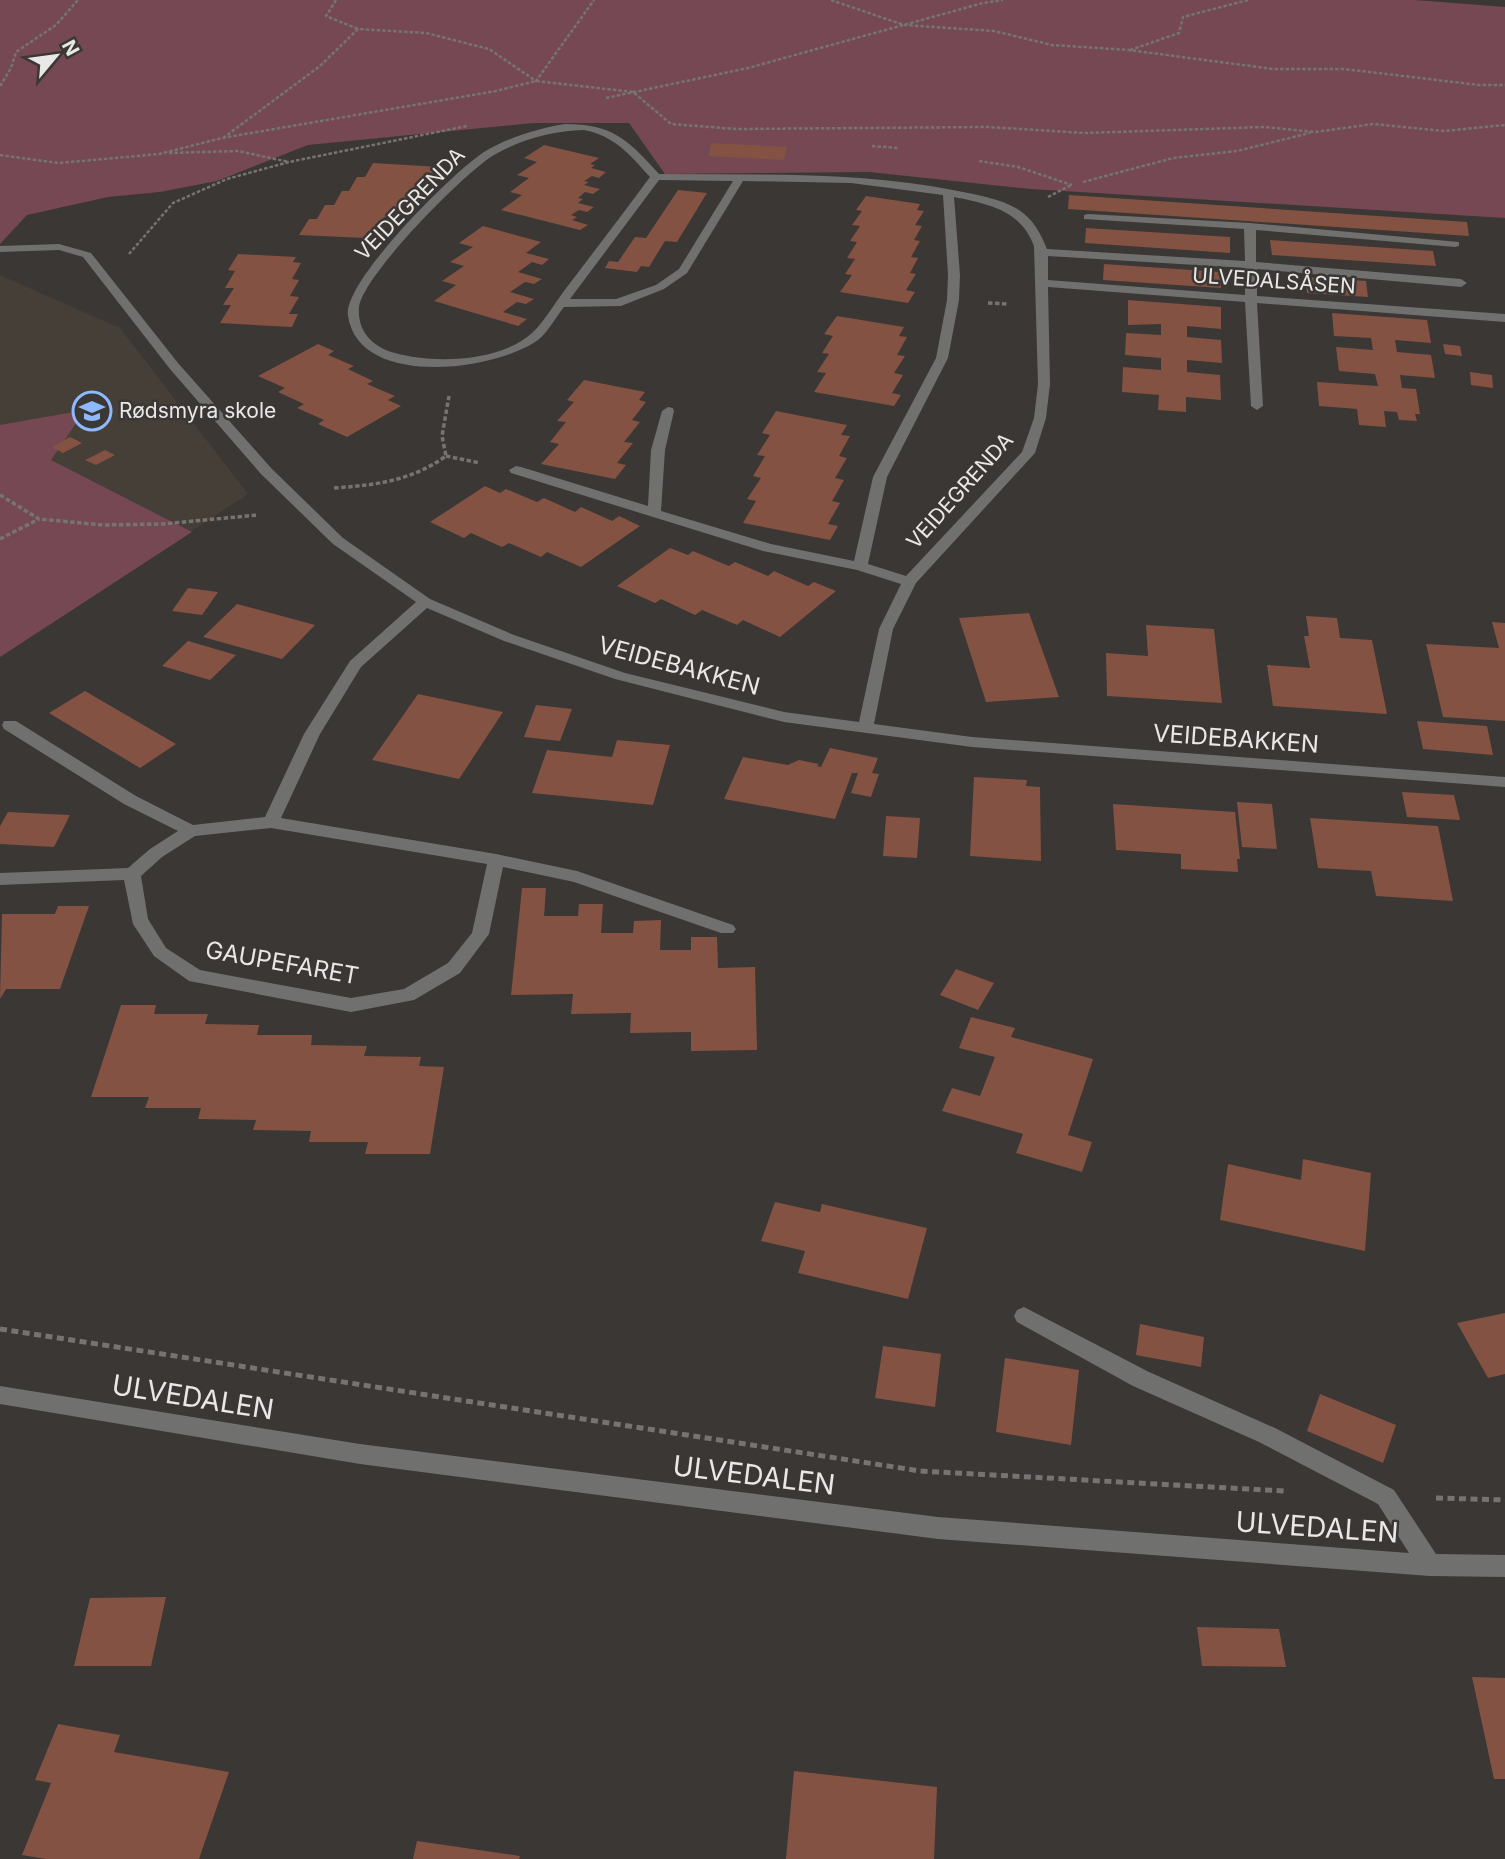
<svg xmlns="http://www.w3.org/2000/svg" width="1505" height="1859" font-family="Inter,sans-serif">
<style>
.built{fill:#463f38}
.green{fill:#754854}
.building{fill:#845242}
.lines{fill:none;stroke-linecap:round;stroke-linejoin:round}
.path-far2{stroke:#767472;stroke-width:2.5;stroke-dasharray:3.5 2;stroke-linecap:butt}
.path-far1{stroke:#767472;stroke-width:3.5;stroke-dasharray:4.5 2.5;stroke-linecap:butt}
.path{stroke:#767472;stroke-width:5;stroke-dasharray:7 4.5;stroke-linecap:butt}
.minor{fill:#70706f;fill-rule:evenodd}
.labels{text-anchor:middle;stroke-width:5;stroke-linejoin:round;paint-order:stroke}
.far-street-label{font-size:21px;fill:#eae8e7;stroke:#3a3735}
.far-poi-label{font-size:21px;fill:#eae8e7;stroke:#3a3735;text-anchor:start}
.street-label{font-size:24px;fill:#eae8e7;stroke:#3a3735}
.near-street-label{font-size:28px;fill:#eae8e7;stroke:#3a3735}
</style>
<rect width="100%" height="100%" fill="#3a3735"/>
<path class="built" d="M0 275 120 328 248 494 0 657Z"/>
<path class="green" d="M0 0H1415L1505 7V218L1031 189 869 172 665 174 629 123H533L308 145 217 181 160 192 108 197 27 215 0 244Z
M85 410 51 460 192 532 0 657V425Z"/>
<path class="building" d="M711 143 787 147 784 160 708 156Z
M544 145 599 158 590 164 595 165 591 168 606 172 599 178 592 176 584 181 589 182 584 185 600 189 593 194 585 192 578 198 583 199 578 203 594 207 587 212 579 210 571 215 577 217 572 220 588 225 580 230 501 210 522 195 510 192 529 178 517 175 537 162 524 158Z
M373 163 441 167 437 175H430L422 189 415 188 408 203 400 202 392 217H384L376 232 368 231 364 238 299 235 309 219H317L325 205H334L342 191H349L357 177H365Z
M678 190 707 193 677 242 665 241 649 267 641 266 637 272 605 268 609 261 618 262 635 237 646 238Z
M1069 195 1467 222 1469 236 1068 209Z
M866 196 920 204 917 210 924 211 915 225 922 226 914 240 920 241 911 257 918 258 910 273 916 274 906 290 915 292 908 303 840 292 852 275 845 274 855 259 847 258 857 242 850 241 860 226 852 225 862 211 856 210Z
M483 226 541 242 526 253 549 259 542 265 532 262 518 272 542 279 534 284 525 282 510 292 534 299 526 304 517 302 503 312 527 319 518 326 434 301 456 285 442 281 464 266 450 262 473 247 459 243Z
M1086 228 1230 237V253L1085 243Z
M1270 240 1433 251 1436 266 1272 255Z
M238 254 296 257 293 262 301 263 292 279 299 280 290 296 299 297 289 314H298L292 327 220 323 231 305H223L234 288H225L235 271 228 270Z
M1104 264 1220 272 1221 288 1103 280Z
M1305 277 1366 281 1368 297 1307 293Z
M1128 300 1221 307V329L1187 326V337L1221 340 1222 363 1187 360V372L1220 375 1221 400 1186 397V412L1158 410 1159 395 1122 392 1123 367 1161 370V358L1125 355 1126 333 1161 335V324L1128 325Z
M1332 313 1427 320 1431 343 1395 340 1397 352 1431 355 1435 378 1400 375 1402 388 1416 389 1420 414H1415L1417 421 1399 420 1397 412 1384 411 1386 427 1359 425 1357 409 1319 406 1317 382 1378 386 1375 374 1339 371 1336 347 1373 350 1371 338 1334 336Z
M837 316 904 327 899 336 907 337 897 355 905 356 894 373 903 375 892 393 901 395 894 406 814 392 826 373 817 372 829 354 822 353 833 336 824 334Z
M318 344 334 351 328 355 354 366 348 369 373 381 367 384 395 396 388 400 401 406 347 437 318 424 324 420 297 408 304 404 278 392 285 388 258 376Z
M1443 344 1460 346 1462 356 1445 354Z
M1470 372 1492 375 1493 388 1471 385Z
M584 380 645 392 639 400 646 402 632 420 640 422 624 442 633 443 617 463 626 465 615 479 541 464 559 444 550 442 566 422 557 421 574 402 567 400Z
M776 411 847 425 841 435 850 436 839 456 847 458 835 478 844 480 832 501 840 503 828 524 838 526 830 540 743 523 756 501 747 499 761 478 753 476 765 456 757 455 770 435 762 433Z
M70 437 82 443 63 453 52 447Z
M105 450 115 455 96 465 85 460Z
M485 486 500 493 506 489 537 502 544 498 575 512 581 507 612 521 619 516 640 526 581 567 547 552 541 557 509 543 502 547 471 533 464 538 430 522Z
M670 548 688 555 693 551 729 566 735 562 768 576 774 571 808 586 814 582 836 591 780 637 743 620 737 625 702 610 695 615 661 599 655 603 617 586Z
M188 588 218 592 202 615 172 611Z
M237 604 315 625 282 659 203 637Z
M1029 613 1059 697 986 702 959 618Z
M1306 616 1337 618 1340 638 1372 640 1387 714 1273 706 1267 665 1310 668 1304 636H1309Z
M1492 622 1505 623V721L1443 717 1426 644 1499 648Z
M1146 625 1214 629 1222 703 1107 696 1106 653 1148 656Z
M188 641 236 655 210 680 162 666Z
M85 691 176 744 140 768 49 713Z
M418 694 503 712 459 779 372 760Z
M536 705 572 709 560 741 524 737Z
M1417 721 1487 726 1493 755 1423 749Z
M617 740 670 745 653 805 532 793 547 750 612 757Z
M830 748 878 758 872 773 879 774 871 797 851 793 858 773H852L835 819 724 799 743 757 788 765 799 760 819 764 817 766 821 767Z
M974 777 1027 780 1026 786 1040 787 1041 861 970 856Z
M1402 792 1454 795 1460 820 1407 817Z
M1237 802 1272 804 1277 849 1242 847Z
M1113 804 1235 812 1240 859H1237L1238 872 1181 869V854L1116 850Z
M8 812 70 815 54 847 0 844V826Z
M886 816 920 818 917 858 883 856Z
M1310 818 1438 826 1453 901 1376 896 1371 871 1318 868Z
M522 888H546L544 916H578L579 904H603L601 933H633L634 921 661 920 660 950H691V937H717L718 968 755 967 757 1050 691 1051V1032L630 1033 631 1013 571 1014 573 994 511 995Z
M58 906H89L60 989H6L0 999 2 914H55Z
M956 969 994 983 978 1010 940 995Z
M121 1005H156L154 1014H208L205 1024 259 1025 257 1035H312L311 1045 367 1046 364 1056 421 1057 419 1066 444 1067 430 1154H365L368 1142H309L311 1131 253 1130 256 1120 198 1119 201 1108H145L149 1097H91Z
M971 1017 1015 1028 1011 1037 1093 1059 1068 1135 1092 1142 1082 1172 1016 1153 1023 1134 942 1111 952 1088 980 1096 995 1057 959 1048Z
M1303 1159 1371 1173 1365 1251 1220 1220 1228 1164 1301 1180Z
M775 1202 820 1212 822 1204 927 1228 908 1299 798 1273 805 1251 761 1241Z
M1505 1313V1374L1488 1378 1457 1323Z
M1140 1324 1204 1337 1201 1367 1136 1355Z
M883 1346 941 1354 935 1407 875 1398Z
M1005 1358 1079 1370 1071 1445 996 1432Z
M1320 1394 1396 1425 1383 1463 1307 1431Z
M166 1597 151 1666H74L90 1598Z
M1197 1627 1279 1629 1286 1667 1202 1666Z
M1472 1677 1505 1678V1779H1494Z
M58 1724 120 1735 114 1752 229 1772 199 1859H46L22 1855 51 1783 35 1780Z
M794 1771 937 1787 934 1859H786Z
M417 1841 520 1856 519 1859H413Z"/>
<g class="lines">
<path class="path-far2" d="M336 0 326 16 358 29
M831 0 904 25 994 31 1052 45 1129 50 1273 69H1344L1479 85H1505
M1130 50 1179 33 1183 17 1248 0
M0 86 11 68 16 52 56 25 78 0
M606 98 748 68 983 3 1003 0
M223 138 320 66 358 29 426 33 489 49 536 81 594 0
M872 146 898 148
M169 153 238 151 289 162
M0 155 59 163 159 154 222 138 496 91 536 81 633 92 671 124 736 129 988 127 1085 133 1264 127 1315 132 1373 124 1444 131 1505 125
M979 161 1018 167 1072 185
M1083 182 1173 158 1237 151 1310 133
M1048 197 1071 185
M129 254 173 203 227 179 289 162 467 126
M988 303H992"/>
<path class="path-far1" d="M988 303 1008 304
M446 456 480 463
M334 488C376 485 411 481 446 456L442 436 449 396
M0 495 39 519 103 525 162 524 258 515
M0 539 39 519"/>
<path class="path" d="M0 1329 920 1471 1284 1491
M1436 1498 1505 1500"/>
<path class="minor" d="M565 124C613 124 628 140 659 174 759 175 860 171 958 191 978 195 1002 199 1019 210 1033 219 1041 234 1047 249L1245 261 1244 229 1084 219V215L1088 214 1250 223 1459 242V246L1455 247 1256 230V262L1461 279 1467 283 1461 287 1257 269V296L1505 314V322L1257 303 1263 406 1257 410 1251 406 1245 302 1048 287 1050 384 1046 418 1035 453 916 583 893 629 874 724 972 737 1505 777V787L972 747 784 722 615 679 504 641 427 608 361 667 320 734 281 818 496 854 577 871 733 925 736 929 733 933H721L574 882 503 867 489 934 460 973 414 1000 351 1012 189 981 154 956 133 924 124 880 0 885V873L128 868 150 849 178 831 124 804 4 729 2 725 4 721H16L136 796 193 825 265 817 304 734 350 661 416 602 333 544 261 474 170 369 83 257 59 250 0 252V246L59 244 91 253 178 363 271 468 343 538 430 599 514 635 625 673 784 712 859 722 879 629 901 584 857 570 763 551 511 473 509 470 516 466 521 467 648 506 651 450 662 411 668 407 673 408 674 411 665 450 661 511 771 544 854 561 873 477 936 358 947 300 948 275 943 195 851 183 743 181 687 273 664 289 621 306 564 307C556 317 548 332 538 340 495 371 359 389 348 316 342 282 454 171 484 152 509 137 536 129 565 124ZM584 130C615 136 630 155 650 177 623 214 595 250 567 287 556 301 545 321 532 333 500 362 434 364 395 353 374 348 357 332 359 308 361 277 465 172 494 155 522 139 552 131 584 130ZM659 180 733 181 679 269 656 285 616 299H570ZM954 197C988 204 1021 210 1034 246L1038 384 1034 418 1022 452 906 576 868 564 887 477 948 358 959 300 960 275ZM1048 256 1245 268V295L1048 280ZM271 828 487 864 472 933 448 963 404 989 351 998 200 970 166 948 148 919 141 876 162 857 195 836Z
M1024 1307 1149 1372 1275 1428 1394 1490 1436 1554 1505 1555V1577L1430 1576 938 1539 360 1464 0 1404V1386L360 1444 938 1517 1409 1553 1378 1504 1259 1442 1133 1386 1017 1322 1014 1316 1017 1310Z"/>
</g>
<defs>
<symbol id="school-ring" viewBox="-11 -11 22 22"><circle r="9.5" fill="#3a3735" stroke="#8eb9fd" stroke-width="1.5"/><path d="M0-5L7-2L0 1L-7-2ZM-4 1L0 2.5L4 1V4Q0 6-4 4Z" fill="#8eb9fd"/></symbol>
</defs>
<g fill-rule="evenodd">
<use href="#school-ring" x="70" y="389" width="44" height="44"/>
</g>
<g class="labels">
<g class="far-street-label">
<text transform="translate(410 204) rotate(-46)" y="7">VEIDEGRENDA</text>
<text transform="translate(1274 281) rotate(4)" y="7">ULVEDALSÅSEN</text>
<text transform="translate(960 491) rotate(-48)" y="7">VEIDEGRENDA</text>
</g>
<g class="far-poi-label">
<text x="119" y="418">Rødsmyra skole</text>
</g>
<g class="street-label">
<text transform="translate(679 666) rotate(15)" y="8">VEIDEBAKKEN</text>
<text transform="translate(1236 739) rotate(4)" y="8">VEIDEBAKKEN</text>
<text transform="translate(282 963) rotate(10)" y="8">GAUPEFARET</text>
</g>
<g class="near-street-label">
<text transform="translate(193 1397) rotate(9)" y="10">ULVEDALEN</text>
<text transform="translate(754 1475) rotate(7)" y="10">ULVEDALEN</text>
<text transform="translate(1317 1527) rotate(4)" y="10">ULVEDALEN</text>
</g>
</g>
<g transform="translate(56 56) rotate(61)" stroke="#3a3735" stroke-width="5" paint-order="stroke">
<path d="M0-5L12 26L0 18L-12 26Z" fill="#eae8e7"/>
<text y="-10" font-size="19" font-weight="bold" text-anchor="middle" fill="#eae8e7">N</text>
</g>
</svg>
